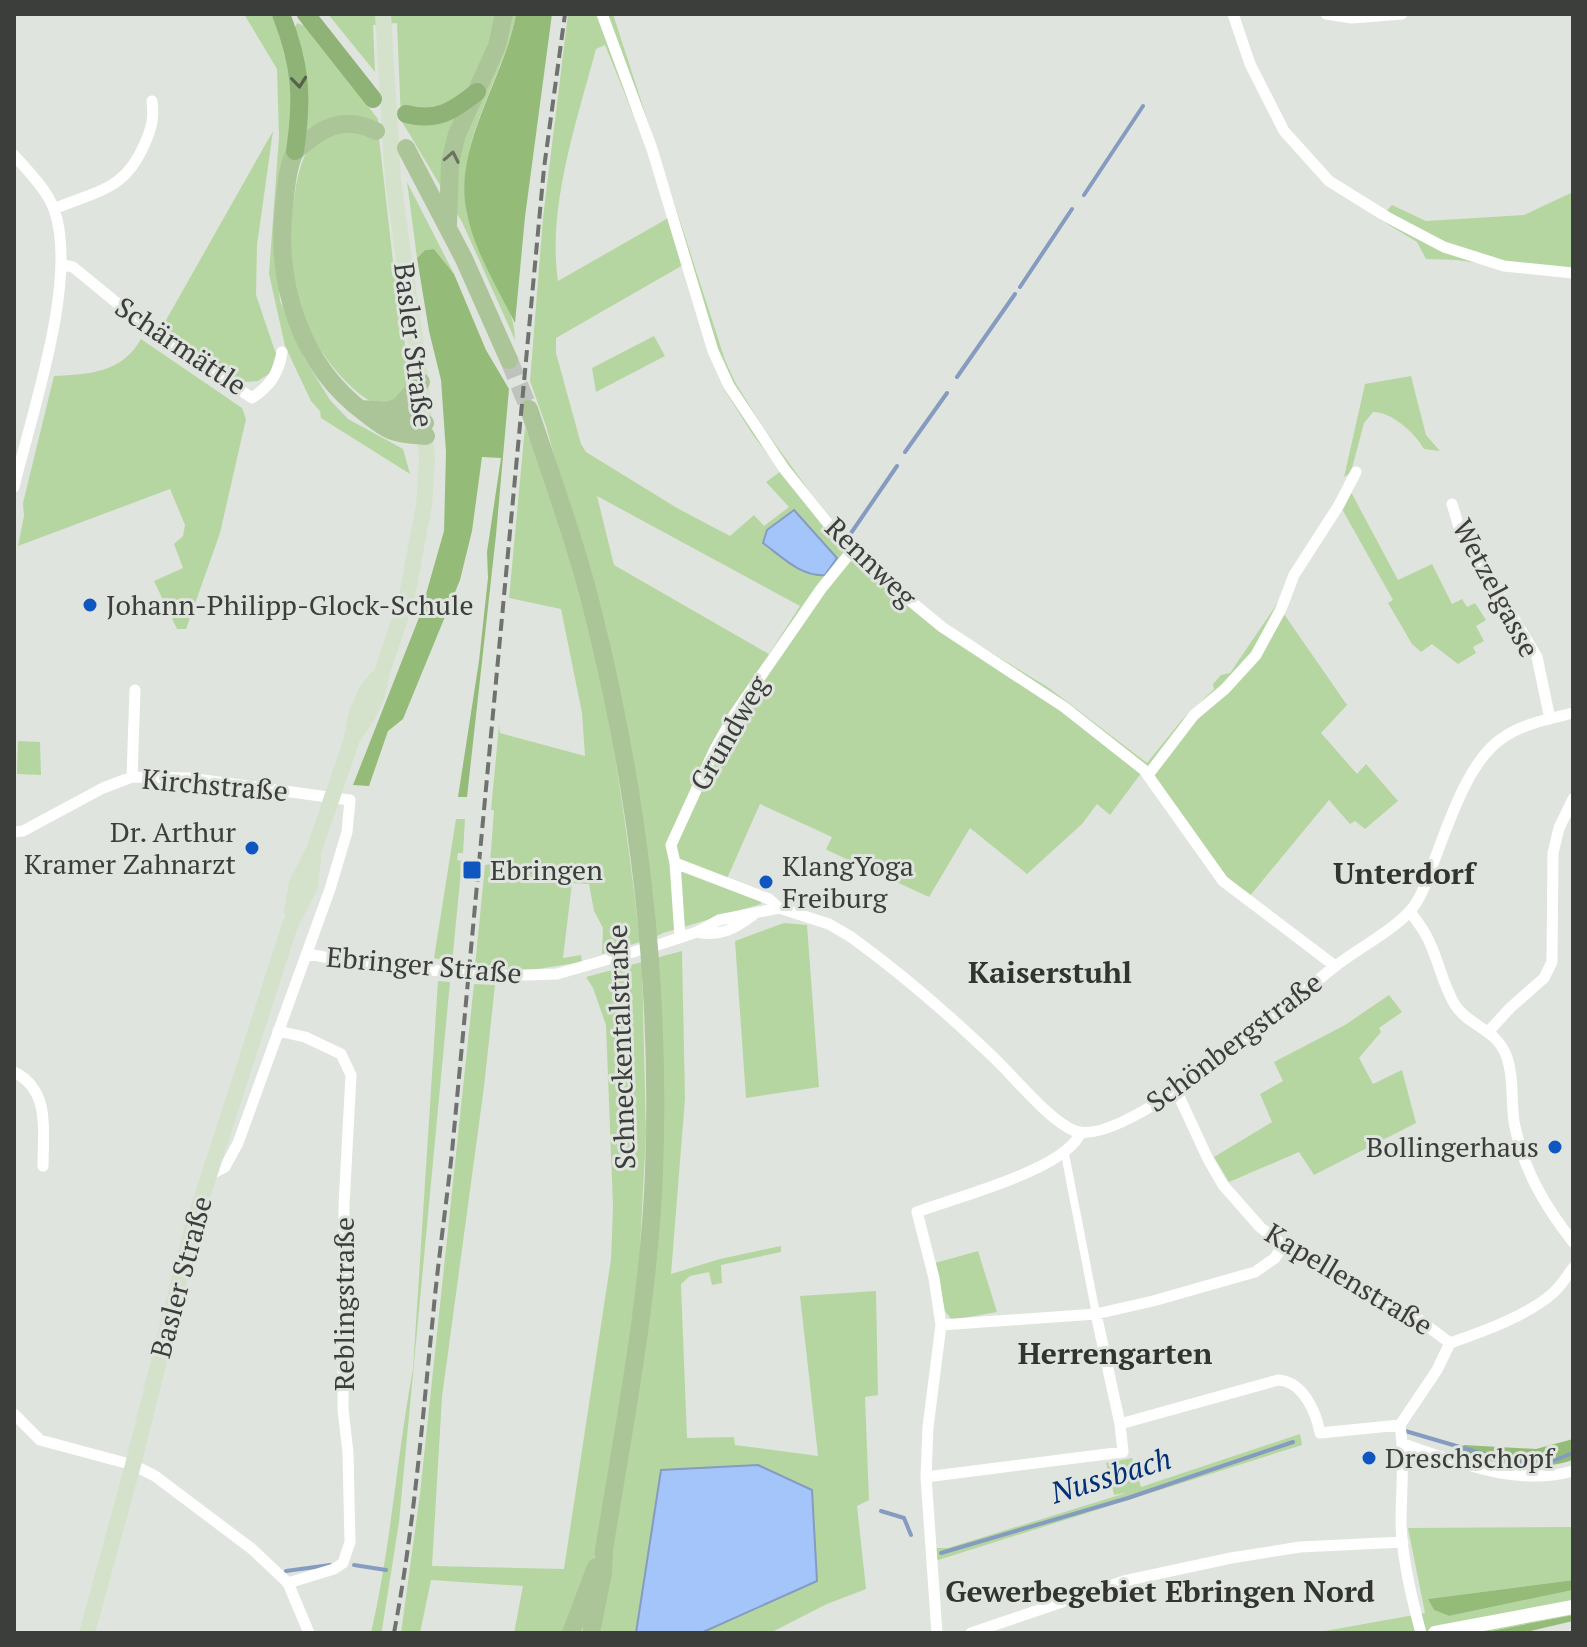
<svg xmlns="http://www.w3.org/2000/svg" width="1587" height="1647" font-family="'PT Serif',serif">
<style>
.green{fill:#b6d6a1;fill-rule:evenodd}
.forest{fill:#94bc78}
.water{fill:#a4c5f9;stroke:#859cc0;stroke-width:2}
.lines{fill:none;stroke-linecap:round;stroke-linejoin:round}
.stream{stroke:#859cc0;stroke-width:4}
.primary-tunnel{stroke:#bfc3bd;stroke-width:18;stroke-dasharray:18 9;stroke-linecap:butt}
.pedestrian{stroke:#fff;stroke-width:8}
.minor{stroke:#fff;stroke-width:11}
.tertiary{stroke:#fff;stroke-width:14}
.secondary{stroke:#d5e2cb;stroke-width:16}
.primary{stroke:#abc598;stroke-width:18}
.trunk{stroke:#8fb276;stroke-width:18}
.rail{stroke:#6f726e;stroke-width:4;stroke-dasharray:12 6;stroke-linecap:butt}
.oneway{stroke:#55614d}
.oneway2{stroke:#687460}
.poi-dot{fill:#1056c1;stroke:#e0e4de;stroke-width:3}
.labels{text-anchor:middle;stroke-width:6;stroke-linejoin:round;paint-order:stroke}
.street-label{font-size:28px;fill:#3c3e3b;stroke:#e0e4de}
.poi-label{font-size:28px;fill:#3c3e3b;stroke:#e0e4de;text-anchor:start}
.neighbourhood-label{font-size:30px;font-weight:bold;fill:#31342f;stroke:#e0e4de}
.water-label{font-size:30px;font-style:italic;fill:#002f78;stroke:#e0e4de}
</style>
<rect width="100%" height="100%" fill="#e0e4de"/>
<path class="green" d="M244 14H272L288 51 292 116 274 230 280 301 304 358 330 400 348 419 403 449 410 474 321 418 320 411 311 401 285 346 269 274 279 137 277 69Z
M328 14H516C504 78 455 141 466 209 473 253 515 296 515 340L462 222 401 120 397 23 373 25 375 72Z
M568 14H613L725 360 735 382 763 427 810 492 854 547 945 624 1049 688 1147 763 1181 721 1214 689 1213 684 1221 675 1230 673 1277 604 1347 705 1321 733 1357 774 1366 764 1398 801 1365 829 1355 821 1350 824 1329 800 1249 897 1228 878 1142 772 1110 815 1097 804 1082 824 1027 874 970 828 929 897 829 851 826 849 832 837 760 804 725 883 761 900V904L663 933 655 937 611 663 546 426 530 381 543 218ZM605 45 648 151 670 217 558 281C547 208 577 120 596 49ZM683 265 724 389 753 435 781 471 766 482 789 507 764 526 754 515 730 536 677 508 586 452 581 444 556 353V338ZM597 496 800 606 769 654 614 565Z
M297 23 305 26 378 119V125L302 138 293 31Z
M355 128 379 138 394 270 407 358 406 390 394 402 374 403C335 383 293 316 290 272 287 247 291 218 295 192 298 175 303 147 320 138 330 133 344 131 355 128Z
M273 131 257 245 256 295 276 354 270 373 258 381 245 382 229 375 161 329Z
M407 182 454 274 434 249 425 250 417 258Z
M1573 192V277L1457 260 1426 259 1417 242 1379 219 1392 205 1426 221 1524 215Z
M654 336 665 356 596 392 592 368Z
M141 339 242 408 246 419 220 533 186 629H177L154 581 183 568 174 544 183 536 185 525 170 489 18 546 24 516 23 503 54 376C90 374 122 373 141 339Z
M1411 376 1426 435 1440 451 1424 449C1415 433 1392 412 1373 412L1364 423 1351 472 1344 477 1365 384Z
M525 427C594 590 620 768 640 942L602 954 603 928 594 911 589 884 572 883 563 958 581 955 582 962 525 971 475 966 485 865 490 864 494 810H491L499 725 500 733 585 756 582 713 561 609 509 598Z
M1351 492 1398 580 1432 564 1452 604 1462 599 1467 607 1475 603 1486 620 1476 626 1484 641 1473 647 1476 653 1458 664 1432 644 1421 652 1412 644 1388 603 1393 600 1342 509Z
M18 741 40 742 41 775 17 774Z
M456 819H465L463 853H458L457 860 462 861 452 963 434 958Z
M784 923 807 925 819 1087 746 1098 735 941Z
M682 951 685 1099 671 1274 720 1259 781 1246V1252L721 1265 722 1283 712 1285 709 1272 690 1276 681 1284 687 1438 734 1437 735 1445 818 1456 800 1296 876 1291 878 1395 865 1397 869 1500 857 1506 866 1589 827 1604 770 1633H598L641 1355 656 958Z
M642 962 646 1135 638 1284 597 1550 564 1633H514L523 1586 431 1580 420 1633H401L420 1494 474 984 495 985 484 1087 442 1397 432 1566 564 1569 611 1259 613 1207 606 1025 593 988 586 977Z
M438 981 450 982 399 1522 382 1630 381 1633H371C391 1547 397 1454 413 1369Z
M1389 995 1402 1012 1379 1028 1381 1032 1359 1058 1373 1084 1402 1070 1416 1123 1314 1175 1299 1152 1229 1182 1214 1157 1272 1122 1260 1094 1283 1081 1274 1062 1345 1025Z
M978 1251 997 1312 952 1320 945 1311 935 1263Z
M1300 1434 1302 1445 932 1562 930 1548H948L1126 1493 1114 1495 1106 1463 1132 1458 1141 1487Z
M1573 1527V1580L1429 1599 1434 1610 1449 1616 1573 1590V1615L1480 1633H1314L1425 1613 1408 1528Z"/>
<path class="forest" d="M516 14H552L525 217 515 323C497 287 473 249 466 209 454 145 505 77 516 14Z
M434 249 454 274 486 350 509 389 496 535 467 797H458L479 661 488 578 487 552 501 458 482 457 472 531 460 580 403 719 388 731 369 786 353 785 420 615 444 531 446 452 441 380 429 331 417 258 425 250Z
M1573 1439V1460C1535 1473 1498 1462 1459 1455L1464 1445 1536 1449Z
M1573 1580V1590L1449 1616 1434 1610 1428 1599Z
M1573 1615V1621L1522 1633H1481Z"/>
<path class="water" d="M794 510 837 558 825 575C801 577 781 556 763 543L767 530Z
M758 1465 812 1490 817 1581 701 1633H636L661 1470Z"/>
<g class="lines">
<path class="stream" d="M1084 195 1143 106
M1020 287 1072 209
M957 377 1015 294
M905 452 947 393
M847 539 897 466
M1402 1430 1504 1460 1545 1464 1573 1453
M881 1511 904 1518 911 1535
M941 1553 1128 1498 1293 1442
M354 1565 386 1570
M286 1571 330 1565"/>
<path class="primary-tunnel" d="M509 360 529 409"/>
<path class="pedestrian" d="M1065 1154 1096 1314"/>
<path class="minor" d="M602 14 652 149 713 351 729 386 785 470 851 552 942 627 1064 707 1144 770 1223 881 1335 966
M1233 14 1250 64 1284 131 1329 181 1387 217 1444 247 1504 266 1573 273
M1326 14 1352 18 1402 14
M14 155C28 171 47 190 54 209 79 279 31 415 14 487
M54 209C98 190 125 191 145 143 152 127 154 118 152 101
M63 265 73 267 145 326 252 398C270 386 279 373 282 352
M1452 504 1459 527 1537 657 1550 719
M1148 775 1194 715 1225 689 1256 655 1281 609 1294 575 1339 505 1356 472
M132 777 135 690
M14 832 23 831 103 788 132 777 189 778 350 800 347 832 330 889 238 1143 225 1167 208 1176
M675 863 769 899 779 908
M1410 912C1419 923 1427 934 1432 948 1440 967 1444 987 1455 1005 1470 1027 1495 1028 1506 1055 1514 1076 1511 1100 1514 1122 1523 1169 1544 1205 1573 1242
M697 932C721 937 734 929 753 915
M680 937 675 863 671 845 714 751 734 715 821 589 851 552
M308 954 351 962 491 976 557 974 664 943 697 932 719 920 779 908 829 924 851 937C898 971 948 1014 990 1054 1012 1074 1049 1121 1075 1131 1127 1149 1292 998 1337 965 1359 948 1392 931 1410 911 1423 897 1429 873 1436 856 1450 819 1470 758 1504 737 1525 723 1550 719 1573 713
M278 1031 305 1037 341 1054 351 1075 344 1205 343 1409 348 1453 350 1542 343 1563 334 1569 288 1583
M1489 1031 1510 1008 1544 978 1552 962 1553 853 1559 828 1573 799
M14 1072C51 1090 43 1132 43 1166
M1176 1090 1208 1159 1223 1185 1260 1227 1283 1245 1418 1319 1450 1343
M941 1325 1096 1314 1153 1301 1255 1272 1275 1258 1283 1245
M14 1414 40 1440 133 1465 155 1476 252 1549 288 1583 309 1633
M1120 1424 1278 1380C1303 1381 1316 1412 1320 1433L1400 1425
M1403 1444C1458 1462 1515 1487 1573 1471
M926 1477 1123 1452 1120 1424 1096 1314
M937 1633 926 1477 928 1427 941 1325 934 1278 917 1212C956 1197 1066 1170 1081 1132
M971 1633 1124 1581 1231 1558 1300 1547 1403 1542
M1421 1633C1412 1600 1402 1557 1401 1524 1401 1491 1405 1458 1400 1425L1437 1370 1450 1343C1482 1332 1527 1316 1553 1293 1561 1286 1567 1276 1573 1268"/>
<path class="tertiary" d="M1435 1633 1573 1607"/>
<path class="secondary" d="M353 737 368 715 377 695 382 672 406 601 424 505 427 459 421 382 393 180 383 14
M292 911 297 883 314 850 351 742 357 712 367 690 376 679
M87 1633 133 1465 193 1225 290 925 310 886 314 850"/>
<path class="primary" d="M376 131C351 119 331 122 309 140 305 143 298 148 295 152 287 166 286 190 284 206 275 283 300 365 365 413 373 419 381 426 390 430 401 435 414 435 426 436
M406 148 464 259 509 360
M448 224 450 162 457 134 497 46 504 14
M361 409 388 411 425 423
M529 409C552 478 577 546 594 616 639 797 661 987 654 1173 649 1300 624 1425 604 1550L603 1573 591 1633
M388 411 400 406 421 382
M571 1633 596 1567"/>
<path class="trunk" d="M281 14C301 65 303 98 295 151
M306 14 373 99
M406 114C437 122 453 111 477 92"/>
<path class="rail" d="M394 1633C414 1528 422 1423 433 1316 438 1261 446 1207 452 1152L544 168 565 14"/>
</g>
<defs><path id="oneway-chevron" d="M-2-3.5L2.5 0L-2 3.5" fill="none" stroke-width="1.6" stroke-linecap="round" stroke-linejoin="round" transform="scale(2)"/></defs>
<use class="oneway" href="#oneway-chevron" transform="translate(299 82) rotate(84)"/>
<use class="oneway2" href="#oneway-chevron" transform="translate(452 157) rotate(-79)"/>
<g class="poi-dot">
<circle cx="90" cy="605" r="8"/>
<circle cx="252" cy="848" r="8"/>
<rect x="462" y="860" width="20" height="20" rx="4"/>
<circle cx="766" cy="882" r="8"/>
<circle cx="1555" cy="1147" r="8"/>
<circle cx="1369" cy="1458" r="8"/>
</g>
<g class="labels">
<g class="street-label">
<text transform="translate(414 345) rotate(83)" y="10">Basler Straße</text>
<text transform="translate(181 346) rotate(34)" y="10">Schärmättle</text>
<text transform="translate(871 562) rotate(44)" y="10">Rennweg</text>
<text transform="translate(1496 588) rotate(62)" y="10">Wetzelgasse</text>
<text transform="translate(729 733) rotate(-60)" y="10">Grundweg</text>
<text transform="translate(215 785) rotate(5)" y="10">Kirchstraße</text>
<text transform="translate(424 965) rotate(5)" y="10">Ebringer Straße</text>
<text transform="translate(1234 1042) rotate(-37)" y="10">Schönbergstraße</text>
<text transform="translate(621 1047) rotate(-92)" y="10">Schneckentalstraße</text>
<text transform="translate(181 1277) rotate(-75)" y="10">Basler Straße</text>
<text transform="translate(1349 1279) rotate(31)" y="10">Kapellenstraße</text>
<text transform="translate(344 1304) rotate(-90)" y="10">Reblingstraße</text>
</g>
<g class="poi-label">
<text x="106" y="615">Johann-Philipp-Glock-Schule</text>
<text x="236" y="842" text-anchor="end">Dr. Arthur<tspan x="236" dy="32">Kramer Zahnarzt</tspan></text>
<text x="782" y="876">KlangYoga<tspan x="782" dy="32">Freiburg</tspan></text>
<text x="490" y="880">Ebringen</text>
<text x="1539" y="1157" text-anchor="end">Bollingerhaus</text>
<text x="1385" y="1468">Dreschschopf</text>
</g>
<g class="neighbourhood-label">
<text x="1404" y="884">Unterdorf</text>
<text x="1050" y="983">Kaiserstuhl</text>
<text x="1115" y="1364">Herrengarten</text>
<text x="1160" y="1602">Gewerbegebiet Ebringen Nord</text>
</g>
<g class="water-label">
<text transform="translate(1111 1476) rotate(-17)" y="10">Nussbach</text>
</g>
</g>
<rect width="1587" height="1647" fill="none" stroke="#3c3e3b" stroke-width="32"/>
</svg>
